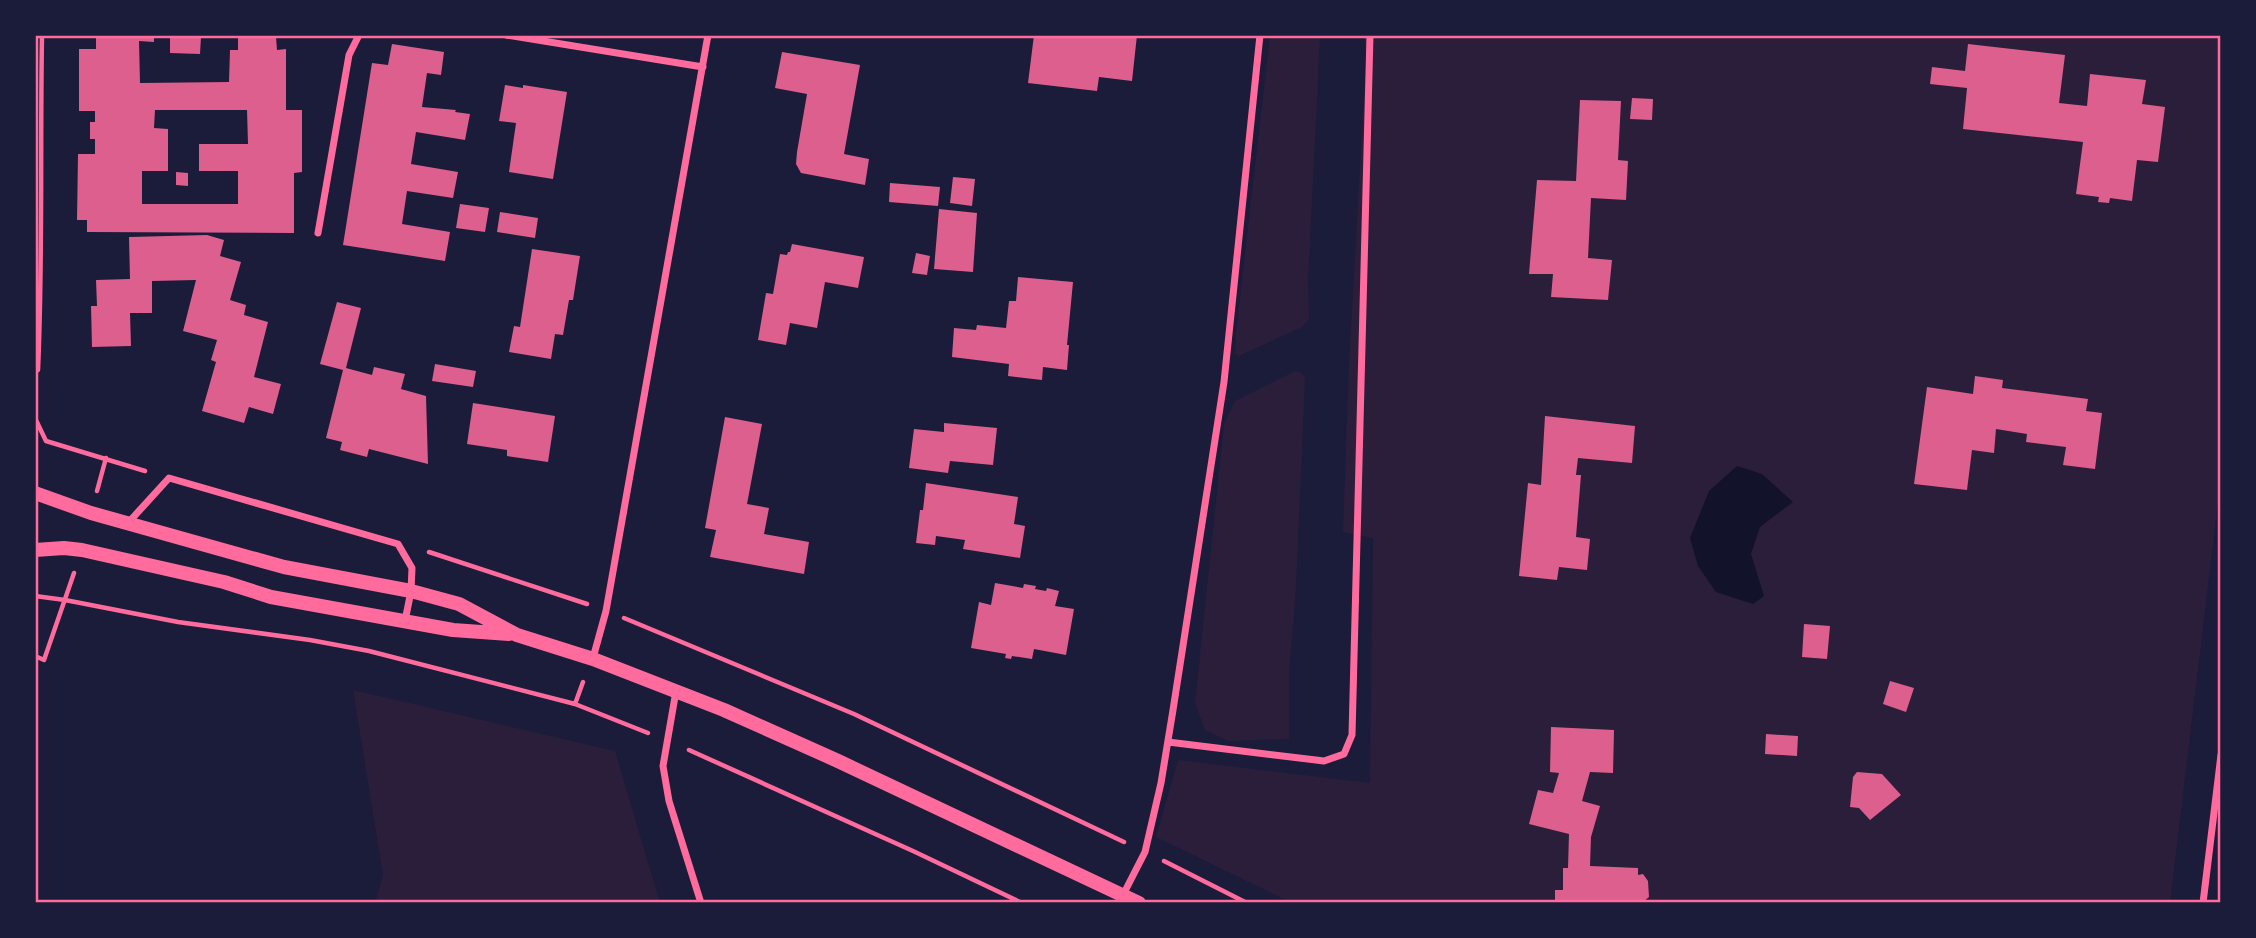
<svg xmlns="http://www.w3.org/2000/svg" width="2256" height="938" font-family="'PT Sans Narrow',sans-serif">
<style>
.green{fill:#2a1e3b}
.water{fill:#12122b}
.building{fill:#dd5f8e;fill-rule:evenodd}
.lines{fill:none;stroke-linecap:round;stroke-linejoin:round}
.path{stroke:#ff6b9d;stroke-width:4.5}
.minor{stroke:#ff6b9d;stroke-width:7}
.secondary{stroke:#ff6b9d;stroke-width:14}
.neatline{fill:none;stroke:#ff6b9d;stroke-width:2.5}
</style>
<rect width="100%" height="100%" fill="#1b1b3a"/>
<path class="green" d="M1270 35H1320L1308 283 1309 319 1302 327 1239 356 1235 354 1236 332Z
M1364 35H2221V477L2170 903H1292L1156 837 1178 760 1370 783 1373 538 1343 532 1349 363 1366 61Z
M1295 371 1302 373 1305 378 1296 587 1289 673V739L1228 741 1205 730 1195 703 1224 424 1235 401Z
M353 690 615 751 660 903H375L383 875Z"/>
<path class="water" d="M1737 466 1762 474 1793 502 1760 527 1751 554 1764 596 1753 604 1716 592 1698 566 1690 538 1709 491Z"/>
<path class="building" d="M96 35H154V42L139 41 140 83 229 82 230 50H238V37H276L277 50 286 49V110H302V172L294 173V233L87 232V220H77L78 154H95V139H90V122H95V111H79V49H96ZM155 110H247L248 144H199V171H238V204H142V171H168V129L154 128Z
M170 35 201 37 200 54 170 53Z
M1034 35H1137L1132 81 1099 77 1097 91 1028 83Z
M392 44 444 52 441 75 427 73 422 107 456 110 455 112 470 114 465 140 416 132 411 164 458 172 453 198 407 191 402 224 450 232 445 261 343 245 372 63 388 65Z
M1968 44 2065 55 2059 103 2087 106 2090 74 2146 80 2142 104 2165 107 2158 162 2137 160 2132 201 2110 198 2109 203 2098 202 2099 197 2076 194 2083 142 1963 129 1967 88 1930 84 1932 67 1965 71Z
M782 52 860 65 844 154 869 159 865 185 801 173 796 164 797 152 807 94 775 88Z
M505 85 523 88V85L567 92 553 179 509 172 516 123 499 121Z
M1632 98 1653 99 1652 120 1630 119Z
M1580 100 1621 101 1618 160 1628 161 1626 200 1591 198 1588 258 1612 260 1608 300 1551 297 1553 274H1529L1537 180 1576 181Z
M176 172 188 173V186L176 185Z
M953 177 975 179 972 206 950 203Z
M890 183 940 187 938 206 889 202Z
M460 204 489 208 485 232 456 228Z
M939 209 977 213 973 272 934 269Z
M500 212 538 218 535 238 497 232Z
M207 235 224 240 220 256 241 262 230 300 246 305 244 315 268 322 254 377 281 384 273 414 249 407 244 423 202 411 216 362 211 360 217 340 183 331 196 280 152 281V313H130L131 346 92 347 91 306H97L96 280 130 279 129 237Z
M792 244 864 257 858 288 825 282 817 328 790 323 786 345 758 340 766 293 773 294 780 254 787 255 788 252H790Z
M532 249 580 256 573 300H569L563 335 555 334 551 359 509 352 514 326 520 327Z
M916 253 930 256 927 275 912 273Z
M1018 277 1073 282 1067 345H1069L1067 370 1043 367 1042 380 1008 376 1009 364 952 357 954 328 976 330 977 325 1006 328 1009 301H1016Z
M337 302 361 308 346 368 372 375 374 367 405 374 401 389 426 396 428 464 369 449 367 457 340 450 342 442 326 438 343 370 320 364Z
M435 364 476 371 473 387 432 381Z
M1975 376 2003 380 2002 388 2088 399 2086 411 2102 413 2095 469 2063 465 2066 447 2026 442 2027 434 1996 429 1994 453 1972 450 1967 490 1914 484 1927 387 1973 394Z
M473 403 555 416 548 462 507 456V450L467 444Z
M1545 416 1635 426 1632 463 1578 458 1576 475H1581L1576 537 1590 539 1587 570 1559 567 1557 580 1519 576 1528 483 1541 485Z
M725 417 762 424 747 504 769 508 764 534 809 542 804 574 710 557 716 530 705 528Z
M944 423 997 428 993 465 950 461 948 473 909 468 914 429 944 432Z
M926 483 1018 497 1014 524 1025 526 1020 558 963 549 965 540 936 536 935 545 916 543 920 510H923Z
M995 583 1023 588 1024 584 1036 586 1035 589 1046 591 1047 588 1059 591 1055 606 1074 609 1066 655 1034 649 1032 659 1012 656 1011 659 1005 658 1006 654 971 648 979 602 991 605Z
M1804 624 1830 626 1827 659 1802 657Z
M1890 681 1914 688 1906 712 1883 704Z
M1551 727 1614 730 1613 773 1590 772 1582 801 1600 806 1591 837 1590 866 1638 868V875L1643 874 1648 881 1649 897 1643 902 1555 903V890H1563V868H1568L1569 834 1529 824 1538 790 1553 793 1559 773 1550 772Z
M1766 734 1798 736 1797 756 1765 754Z
M1857 772 1882 774 1901 795 1870 820 1859 808 1850 807 1853 777Z"/>
<g class="lines">
<path class="path" d="M35 371 38 370C43 258 40 147 42 35
M35 418 46 441 145 471
M97 491 106 458
M429 552 587 604
M35 596 65 600 178 622 310 640 369 651 575 704 648 733
M624 618 854 714 1124 842
M35 656 44 660 74 573
M575 704 583 682
M689 750 913 851 1022 903
M1164 861 1247 903"/>
<path class="minor" d="M506 35 703 67
M318 233 349 55 359 35
M128 523 169 478 398 544 412 568 411 591 405 621
M593 658 606 611 708 35
M676 691 663 766 669 801 701 903
M1168 742 1324 761 1344 754 1352 735 1370 35
M1123 895 1145 852 1161 783 1173 710 1224 382 1260 35
M2203 903 2221 755"/>
<path class="secondary" d="M35 493 91 513 284 567 411 591 459 604 517 635 593 659 724 710 838 761 1139 903
M35 550 64 548 82 550 224 582 271 597 453 630 509 634"/>
</g>
<rect width="2256" height="938" fill="none" stroke="#1b1b3a" stroke-width="74"/>
<rect x="37" y="37" width="2182" height="864" class="neatline"/>
</svg>
